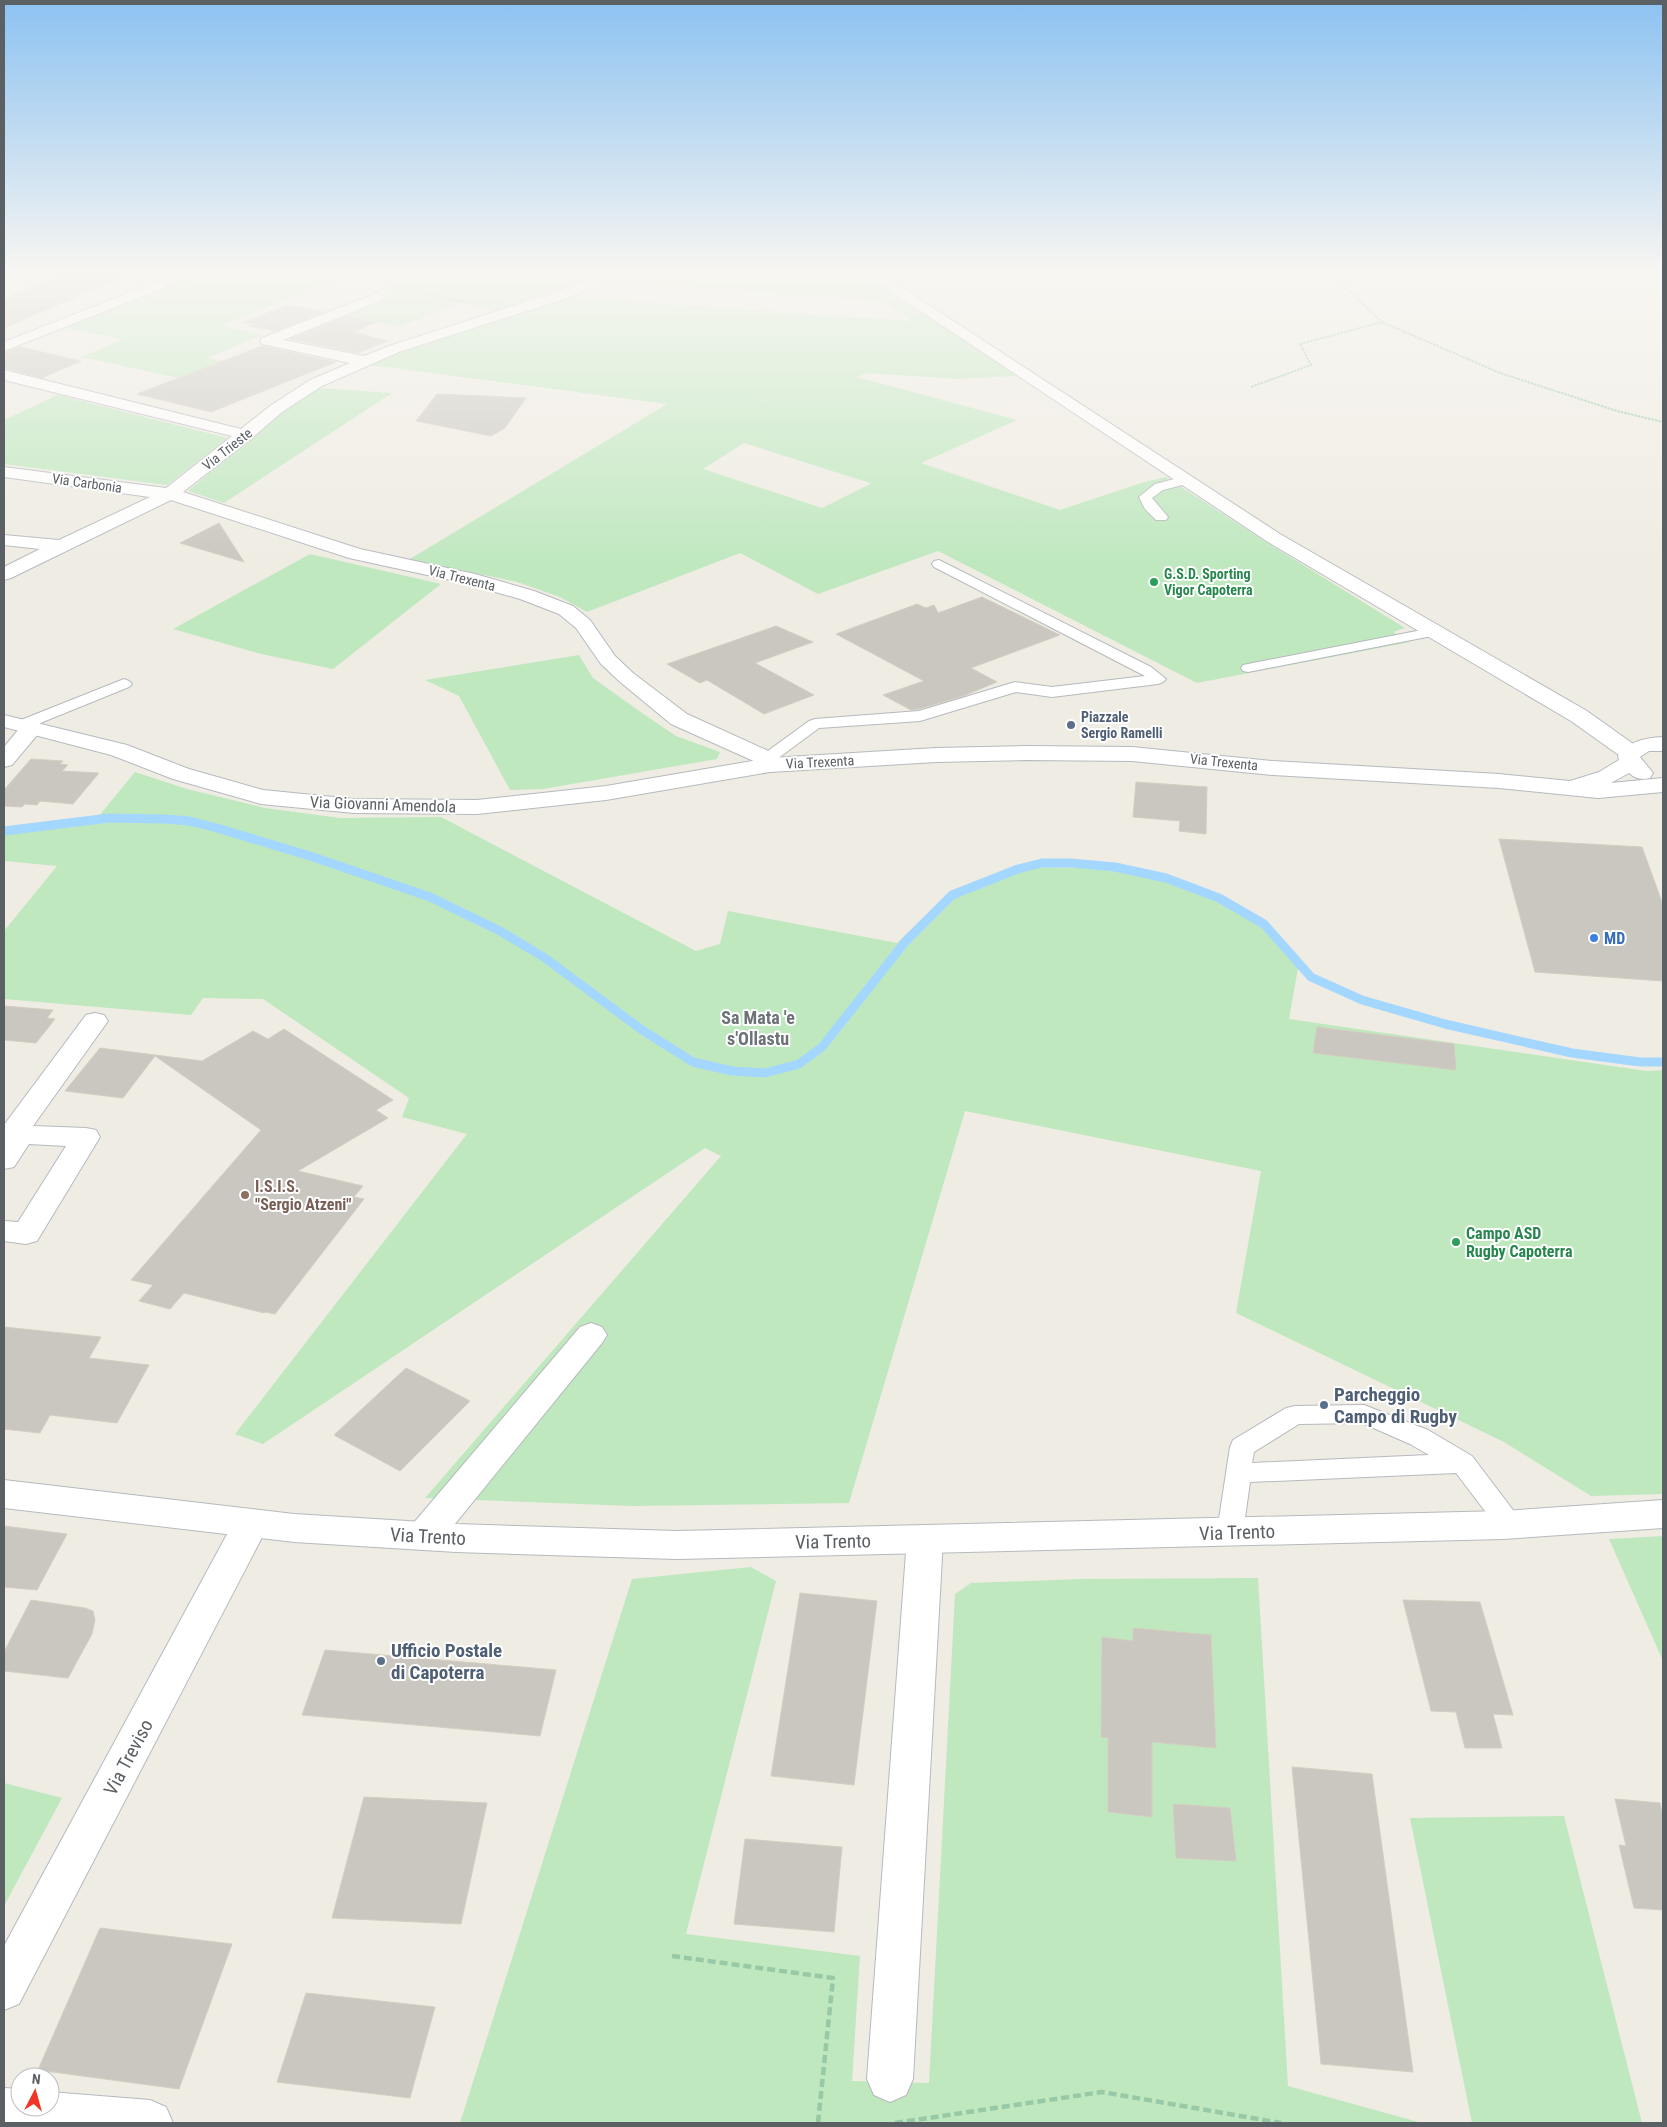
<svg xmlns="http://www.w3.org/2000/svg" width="1667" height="2127" font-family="'Roboto Condensed',sans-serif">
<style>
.green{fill:#bfe8bf;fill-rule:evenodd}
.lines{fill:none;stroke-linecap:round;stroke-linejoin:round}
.stream{stroke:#a3d7ff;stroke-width:9}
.building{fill:#cac7c0;stroke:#d4cec1}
.service-casing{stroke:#b6b9be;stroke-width:2}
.minor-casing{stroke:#b6b9be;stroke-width:2}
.tertiary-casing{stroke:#b6b9be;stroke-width:2}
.path-far1{stroke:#97c9a6;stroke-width:2;stroke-dasharray:2.5 1;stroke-linecap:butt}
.path{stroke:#97c9a6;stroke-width:4.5;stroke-dasharray:8 4;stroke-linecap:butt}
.service{fill:#fff;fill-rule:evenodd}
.minor{fill:#fff;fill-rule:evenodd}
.tertiary{fill:#fff;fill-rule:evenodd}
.leisure-dot{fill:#2e9e5b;stroke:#fff;stroke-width:2}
.service-dot{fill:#5c6f8a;stroke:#fff;stroke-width:2}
.shop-dot{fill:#3f7fe0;stroke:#fff;stroke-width:2}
.education-dot{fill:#8d6e63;stroke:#fff;stroke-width:2}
.labels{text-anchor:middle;stroke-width:4;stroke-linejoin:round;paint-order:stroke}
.far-street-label{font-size:14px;fill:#5b6065;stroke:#fff}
.far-leisure-label{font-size:14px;font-weight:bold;fill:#27864d;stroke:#fff;text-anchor:start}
.far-service-label{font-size:14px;font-weight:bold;fill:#4e5e75;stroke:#fff;text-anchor:start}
.street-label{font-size:16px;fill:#5b6065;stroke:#fff}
.shop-label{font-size:16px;font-weight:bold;fill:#366cbe;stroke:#fff;text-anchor:start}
.education-label{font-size:16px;font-weight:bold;fill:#785e54;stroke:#fff;text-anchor:start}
.leisure-label{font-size:16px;font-weight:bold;fill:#27864d;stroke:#fff;text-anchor:start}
.neighbourhood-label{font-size:18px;font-weight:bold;fill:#6c7277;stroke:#fff}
.near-service-label{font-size:19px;font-weight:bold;fill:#4e5e75;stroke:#fff;text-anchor:start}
.near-street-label{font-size:19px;fill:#5b6065;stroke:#fff}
</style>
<rect width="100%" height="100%" fill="#efece3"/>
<path class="green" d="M205 270H358L222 326 261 335 207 358 264 370 224 388 82 357 123 339 65 328Z
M429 270H595L581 281 566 287 493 311 460 303 399 327 346 315 396 292 383 289Z
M616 270H853L980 350 1015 376 957 379 866 373 857 377 1017 420 921 463 1060 510 1141 483 1166 477 1269 544 1405 628 1393 632 1410 642 1197 683 938 551 818 594 740 553 587 612 560 597 517 582 410 559 667 404 371 365 415 346 568 297 913 321 883 301 602 281ZM744 443 870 483V484L822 508 703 469Z
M318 388 392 393 224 503 188 491 286 409Z
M58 395 228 438 167 485 4 464V420Z
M310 554 441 584 333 669 261 654 173 629Z
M579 655 593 678 642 713 676 736 720 752 717 759 543 789 510 790 459 696 425 680Z
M135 772 187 789 265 808 340 818 441 817 696 951 720 944 728 911 897 943 950 892 1028 867 1102 868 1152 876 1235 908 1268 930 1298 968 1289 1019 1647 1071 1663 1070V1494L1591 1496 1504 1442 1236 1313 1261 1171 965 1111 849 1503 632 1506 425 1498 721 1156 705 1148 263 1444 235 1434 467 1134 402 1117 409 1098 263 999 203 998 191 1015 4 999V931L57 866 4 861V830L94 822Z
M1663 1536V1661L1609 1539Z
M751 1567 776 1581 686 1934 860 1956 852 2081 929 2083 955 1594 971 1583 1082 1579 1258 1578 1288 2086 1422 2123H460L632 1579Z
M4 1783 62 1798 4 1906Z
M1564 1816 1642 2123H1472L1410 1818Z"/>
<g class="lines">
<path class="stream" d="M4 831 109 818 165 819 189 821 217 828 310 856 430 897 500 931 545 958 642 1030 693 1062 732 1071 765 1073 799 1064 822 1047 905 942 952 895 1018 869 1042 863H1071L1115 867 1166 878 1219 898 1264 924 1311 977 1362 1000 1445 1024 1572 1053 1640 1062H1663"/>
</g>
<path class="building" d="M68 270H140L4 328V299Z
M288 305 324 312 275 331 249 326 253 324 243 322Z
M347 316 376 322 354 332 387 341 358 353 290 339Z
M262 346 336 362 211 412 137 394Z
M20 347 81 361 42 378 4 368V353Z
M437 394 487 396 526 398 505 428 491 436 416 421Z
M219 523 244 562 180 543Z
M982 597 1060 635 971 668 997 682 963 696 919 709 911 710 883 695 924 681 836 634 917 604 926 608 934 605 938 613Z
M776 626 813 642 755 663 814 695 764 714 707 680 700 683 667 664Z
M31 759 63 761 60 764 68 765 62 771 99 773 73 804 40 801 37 805 25 804 22 807 4 806V790Z
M1136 782 1207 787 1206 834 1179 831 1180 821 1133 817Z
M1499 839 1642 847 1663 905V981L1535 972Z
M4 1006 53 1010 47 1018 55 1019 36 1043 4 1040Z
M1317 1027 1454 1044 1456 1070 1313 1053Z
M284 1029 393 1100 376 1110 388 1118 298 1171 363 1186 354 1197 364 1199 275 1314 265 1312 264 1313 184 1293 170 1309 139 1301 153 1285 131 1280 261 1130 155 1056 123 1098 65 1091 100 1048 202 1061 253 1031 268 1039Z
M4 1327 101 1337 89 1358 149 1365 117 1423 50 1415 40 1433 4 1429Z
M406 1368 470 1401 400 1471 334 1435Z
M4 1526 67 1534 37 1590 4 1587Z
M800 1593 877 1601 854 1785 771 1776Z
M31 1600 85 1608 93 1611 95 1620 92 1634 68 1678 4 1671V1652Z
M1403 1600 1480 1602 1513 1715 1493 1714 1502 1748H1465L1456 1712 1431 1711Z
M1133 1628 1211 1635 1216 1748 1152 1742V1817L1108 1812V1738L1101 1737 1102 1637 1133 1641Z
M325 1650 556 1670 540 1736 302 1715Z
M1292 1767 1372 1774 1413 2072 1321 2064Z
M364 1797 487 1803 461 1924 332 1918Z
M1615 1799 1660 1803 1663 1817V1910L1634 1908 1619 1845 1626 1846Z
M1173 1804 1230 1808 1236 1861 1176 1858Z
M745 1839 842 1847 834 1932 734 1924Z
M100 1928 232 1944 179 2089 38 2070Z
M306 1993 435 2007 410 2098 277 2082Z"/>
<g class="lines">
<defs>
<path id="service" d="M1186 476 1190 477 1192 480 1190 483 1163 490 1152 498 1168 517 1166 520H1156L1145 509 1139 497 1155 484Z
M939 560 1151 667 1166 679 1163 682 1158 684 1052 697 1016 692 920 721 819 728 773 762H761L759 759 761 756 809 721 815 719 919 711 1015 682 1052 687 1145 676 934 567 932 564 934 561Z
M1432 628 1437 629 1439 632 1437 635 1248 672 1243 671 1241 668 1243 665 1248 664Z
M124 679 129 681 132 684 129 687 28 728H16L14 725 16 722Z
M1364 1405 1428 1430 1472 1456 1519 1518 1523 1525 1519 1532 1510 1535 1501 1532 1456 1473 1250 1482 1243 1532 1239 1539 1230 1542 1221 1539 1217 1532 1230 1447 1233 1440 1286 1408 1295 1406ZM1362 1423 1410 1444 1429 1455 1252 1463 1254 1452 1299 1424Z"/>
<path id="minor" d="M598 270H614L588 289 570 297 399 352 322 386 282 412 252 438 183 492 360 549 475 574 534 591 573 606 590 620 615 656 633 673 687 714 775 754 781 765 778 770 770 772 762 770 758 763 671 724 619 681 601 664 576 628 559 614 520 599 464 583 349 558 171 500 11 578 4 580V567L40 549 4 545V535L59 540 150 497 4 477V467L166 488 232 436 4 380V370L241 429 270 406 310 380 350 363 262 344 260 341 262 338 377 293 384 297 382 300 283 340 364 356 389 346 560 291 578 283Z
M859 270H875L1280 534 1587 711 1639 748 1642 753 1639 758 1631 760 1623 758 1571 721 1268 542Z
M159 281 164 282 166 285 164 288 4 351V342Z
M32 722 40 723 43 728 12 765 4 767V747L24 723Z
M95 1013 104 1015 108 1021 33 1126 86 1128 96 1130 100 1137 37 1241 26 1244 4 1241V1221L18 1222 66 1146 29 1144 14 1167 4 1169V1125L86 1015Z
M591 1323 602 1327 607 1335 602 1343 437 1546 424 1550 411 1546 406 1536 411 1526 580 1327Z
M251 1510 264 1514 269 1524 19 2004 4 2010V1946L238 1514Z
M925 1525 938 1529 943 1539 913 2079 906 2095 890 2102 874 2095 867 2079 907 1539 912 1529Z
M4 2088 20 2089V2107H50V2092L150 2100 166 2107 173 2123H4Z"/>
<path id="tertiary" d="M4 715 127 745 189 769 263 790 354 799 477 800 606 786 770 758 936 748 1026 746 1132 747 1273 761 1499 774 1570 781 1599 772 1619 760 1618 756C1629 741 1645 738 1663 737V751H1649L1640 757 1653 773 1650 778C1641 780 1636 779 1629 773L1611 783 1663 778V792L1598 798 1499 788 1273 775 1132 761 1026 760 936 762 770 772 606 800 477 814 354 813 261 804 173 779 111 755 4 727Z
M4 1480 294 1514 456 1524 677 1531 1503 1511 1663 1500V1528L1503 1539 677 1559 456 1552 294 1542 4 1508Z"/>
</defs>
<use href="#service" class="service-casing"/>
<use href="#minor" class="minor-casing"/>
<use href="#tertiary" class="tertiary-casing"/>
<path class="path-far1" d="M320 270 355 276 363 280
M179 283 212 270
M396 288 466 302
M1382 322 1500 373 1617 411 1663 422
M1251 387 1311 365 1300 344 1382 322 1327 270"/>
<path class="path" d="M672 1956 833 1978 818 2123
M895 2123 1102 2092 1281 2123"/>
<use href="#service" class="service"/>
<use href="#minor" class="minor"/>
<use href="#tertiary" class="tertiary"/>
</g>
<linearGradient id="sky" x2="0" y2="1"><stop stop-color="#8cc2f1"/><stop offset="0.48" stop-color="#f8f6f2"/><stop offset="1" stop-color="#f8f6f2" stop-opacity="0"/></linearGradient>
<rect width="1667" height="568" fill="url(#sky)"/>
<g class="leisure-dot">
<circle cx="1154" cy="582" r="5"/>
<circle cx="1456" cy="1242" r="5"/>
</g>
<g class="service-dot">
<circle cx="1071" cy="725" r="5"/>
<circle cx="1324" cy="1405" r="5"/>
<circle cx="381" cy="1661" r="5"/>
</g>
<circle class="shop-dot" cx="1594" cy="938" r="5"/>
<circle class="education-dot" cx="245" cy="1195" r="5"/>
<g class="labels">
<g class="far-street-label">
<text transform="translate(227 449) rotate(-38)" y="5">Via Trieste</text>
<text transform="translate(87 483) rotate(8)" y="5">Via Carbonia</text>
<text transform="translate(462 578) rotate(14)" y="5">Via Trexenta</text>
<text transform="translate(820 762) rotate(-3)" y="5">Via Trexenta</text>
<text transform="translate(1224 762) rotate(6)" y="5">Via Trexenta</text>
</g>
<g class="far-leisure-label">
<text x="1164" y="579">G.S.D. Sporting<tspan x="1164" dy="16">Vigor Capoterra</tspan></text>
</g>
<g class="far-service-label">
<text x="1081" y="722">Piazzale<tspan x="1081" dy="16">Sergio Ramelli</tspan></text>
</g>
<g class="street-label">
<text transform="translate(383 804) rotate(2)" y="6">Via Giovanni Amendola</text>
</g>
<g class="shop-label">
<text x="1604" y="944">MD</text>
</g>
<g class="education-label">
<text x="255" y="1192">I.S.I.S.<tspan x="255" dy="18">"Sergio Atzeni"</tspan></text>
</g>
<g class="leisure-label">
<text x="1466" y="1239">Campo ASD<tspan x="1466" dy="18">Rugby Capoterra</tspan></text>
</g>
<g class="neighbourhood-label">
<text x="758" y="1024">Sa Mata 'e<tspan x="758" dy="21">s'Ollastu</tspan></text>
</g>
<g class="near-service-label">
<text x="1334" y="1401">Parcheggio<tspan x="1334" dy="22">Campo di Rugby</tspan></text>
<text x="391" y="1657">Ufficio Postale<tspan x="391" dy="22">di Capoterra</tspan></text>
</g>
<g class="near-street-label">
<text transform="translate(1237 1532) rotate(-2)" y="7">Via Trento</text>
<text transform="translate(428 1536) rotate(3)" y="7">Via Trento</text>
<text transform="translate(833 1541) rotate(-1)" y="7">Via Trento</text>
<text transform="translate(128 1757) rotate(-62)" y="7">Via Treviso</text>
</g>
</g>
<rect width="1667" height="2127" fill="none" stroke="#5b6065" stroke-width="10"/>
<g transform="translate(35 2092) rotate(6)"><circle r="24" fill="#ffffff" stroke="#bdbfc1"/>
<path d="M0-4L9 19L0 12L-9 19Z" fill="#f13627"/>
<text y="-8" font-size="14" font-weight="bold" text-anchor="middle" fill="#5b6065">N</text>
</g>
</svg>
